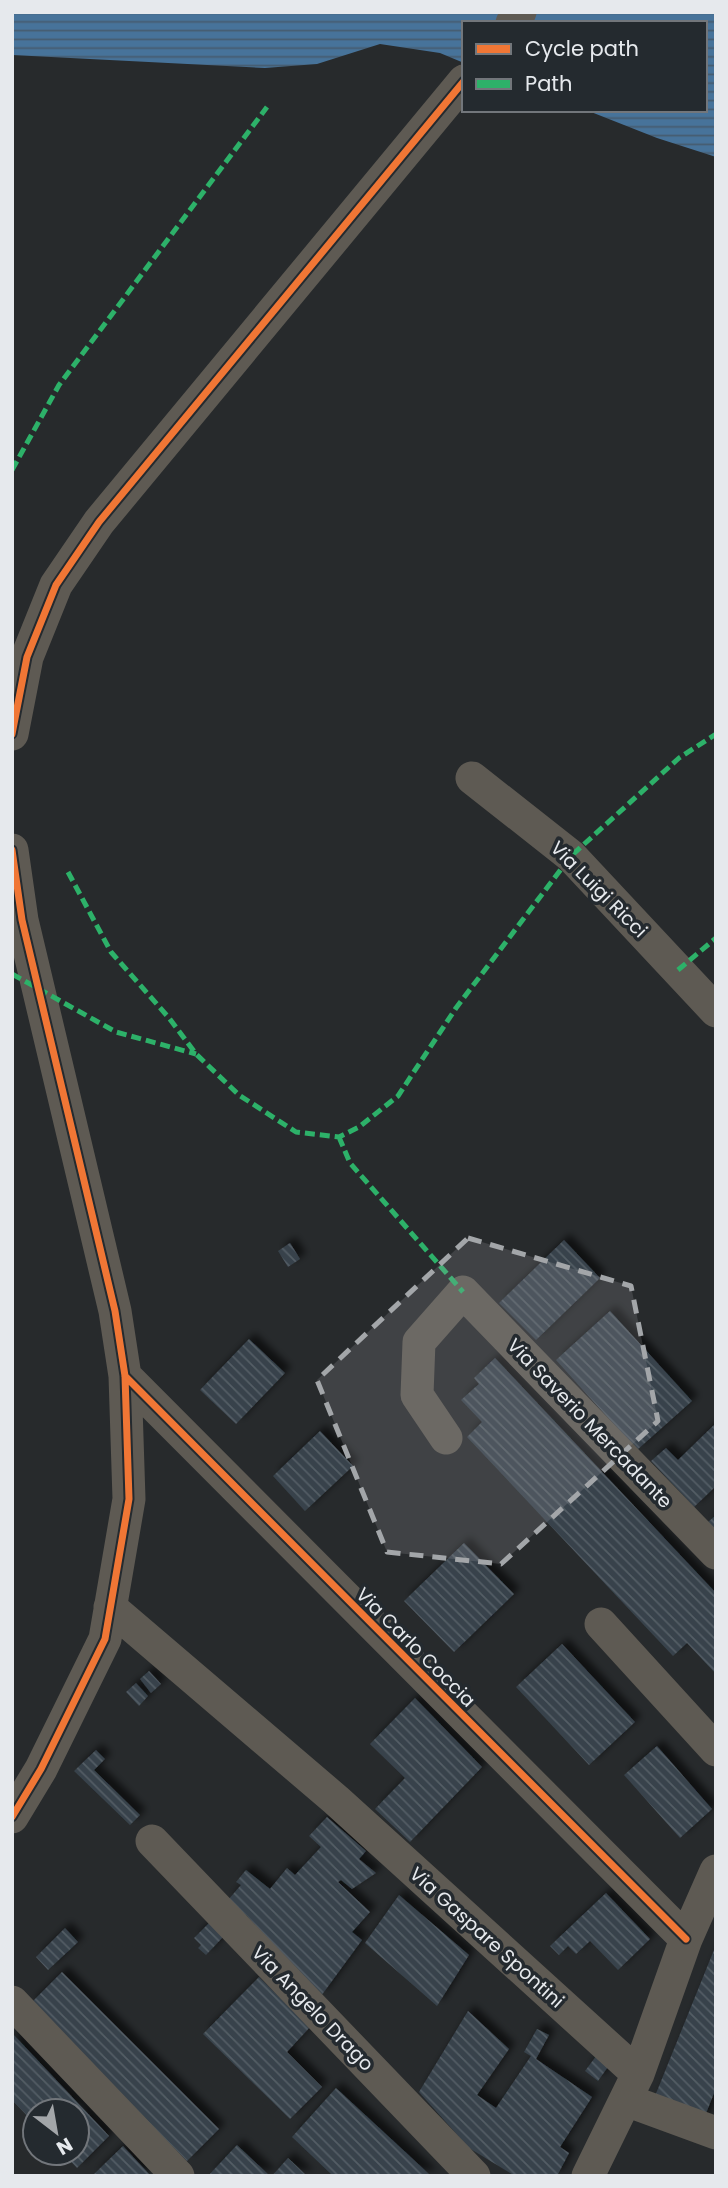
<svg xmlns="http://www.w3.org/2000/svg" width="728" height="2188" font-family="Poppins,sans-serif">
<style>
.water{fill:url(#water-rules)}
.building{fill:url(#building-back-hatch);filter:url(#shadow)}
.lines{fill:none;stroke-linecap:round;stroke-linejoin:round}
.minor{stroke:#5e5a53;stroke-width:33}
.quiet{stroke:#2db169;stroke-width:5;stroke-dasharray:10 5;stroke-linecap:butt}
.cycleway-casing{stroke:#242a2f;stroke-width:11}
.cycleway{stroke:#f07635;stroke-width:7}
.marked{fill:#a3a6a9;fill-opacity:0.2;stroke:#a3a6a9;stroke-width:5;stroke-dasharray:14 9;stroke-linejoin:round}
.labels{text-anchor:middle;stroke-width:7;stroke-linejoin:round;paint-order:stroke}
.street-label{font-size:19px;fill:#e6e9ed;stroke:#242a2f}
</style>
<defs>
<pattern id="water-rules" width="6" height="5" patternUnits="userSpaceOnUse" patternTransform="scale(1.75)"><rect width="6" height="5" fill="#47739a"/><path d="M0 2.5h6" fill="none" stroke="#465c70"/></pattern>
<pattern id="building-back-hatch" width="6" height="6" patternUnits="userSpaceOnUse" patternTransform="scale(1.75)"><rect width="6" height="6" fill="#37424b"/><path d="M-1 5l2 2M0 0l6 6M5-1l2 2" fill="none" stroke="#545d65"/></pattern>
<filter id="shadow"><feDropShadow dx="6" dy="-6" stdDeviation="3.5" flood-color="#0009"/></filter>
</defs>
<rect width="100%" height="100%" fill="#272a2c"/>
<path class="water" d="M12 12H716V157L657 138 586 110H705V23H464V63L440 53 380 44 317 64 265 68 12 55Z"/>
<path class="building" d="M564 1240 600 1278 536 1340 499 1303Z
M290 1243 300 1259 288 1267 278 1251Z
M610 1311 692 1401 637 1450 556 1360Z
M249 1339 285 1373 236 1424 200 1390Z
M495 1358 716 1593V1674L687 1643 673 1656 467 1437 482 1422 461 1400 479 1384 474 1378Z
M716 1423V1486L694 1507 651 1461 666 1448 678 1460Z
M320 1431 353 1466 305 1511 273 1476Z
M716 1515V1532L707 1523Z
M464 1543 514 1594 454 1652 404 1601Z
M562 1644 635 1722 589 1765 516 1687Z
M149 1671 161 1684 151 1693 140 1679Z
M136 1683 148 1696 139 1706 126 1692Z
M415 1698 482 1767 410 1842 375 1809 405 1778 370 1744Z
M657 1746 712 1809 680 1838 624 1775Z
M96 1750 105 1759 94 1770 140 1815 130 1825 74 1771Z
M327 1817 366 1851 359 1859 376 1873 352 1889 341 1880 338 1882 370 1912 352 1932 362 1940 321 1996 247 1916 228 1900 241 1885 236 1882 246 1870 270 1889 287 1868 295 1875 321 1847 309 1836Z
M606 1893 650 1939 618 1970 590 1941 576 1954 568 1946 559 1955 550 1946Z
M399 1895 469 1955 437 2006 365 1943Z
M209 1923 223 1937 206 1955 198 1948 201 1945 194 1938Z
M65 1928 78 1942 48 1970 36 1957Z
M716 1945V2088L703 2121 653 2101Z
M62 1972 219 2129 187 2161 30 2004Z
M259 1977 310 2027 287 2052 322 2087 290 2119 203 2034Z
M468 2011 509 2049 477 2095 496 2108 531 2056 524 2052 537 2029 549 2035 536 2059 592 2097 560 2147 569 2153 557 2176H515L469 2148 419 2092Z
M12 2033 109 2136 77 2168 63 2153H77V2111H35V2124L12 2100Z
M597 2055 610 2064 598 2081 585 2071Z
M336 2088 414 2160 431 2176H334L331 2174 292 2137Z
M237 2145 270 2176H208Z
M123 2146 151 2176H92Z
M288 2158 307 2176H272Z"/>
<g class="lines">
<path class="minor" d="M512 23 520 12
M12 734 27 657 56 585 99 522 464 81
M472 778 571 856 716 1011
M12 850 22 920 115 1311 125 1376 129 1499 105 1639 41 1769 12 1817
M125 1376 686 1939
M446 1438 417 1395 419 1342 463 1292 716 1553
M110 1607 336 1800 638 2074
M601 1624 716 1750
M152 1841 474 2176
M12 2002 178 2176
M626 2100 716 2133
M588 2176 638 2074 686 1939 716 1871"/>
<path class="quiet" d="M12 470 59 385 267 107
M68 872 111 952 169 1018 196 1054 239 1095 296 1132 339 1137 359 1127 398 1096 456 1008 571 856 679 758 716 734
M678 970 716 938
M12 974 116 1032 196 1054
M339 1137 350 1163 463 1292"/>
<defs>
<path id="cycleway" d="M12 734 27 657 56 585 99 522 464 81
M12 850 22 920 115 1311 125 1376 129 1499 105 1639 41 1769 12 1817
M125 1376 686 1939"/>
</defs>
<use href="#cycleway" class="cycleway-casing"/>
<use href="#cycleway" class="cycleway"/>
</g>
<path class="marked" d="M468 1238 631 1286 658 1421 501 1564 387 1552 317 1380Z"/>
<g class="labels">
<g class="street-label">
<text transform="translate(599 889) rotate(45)" y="7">Via Luigi Ricci</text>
<text transform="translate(590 1423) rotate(46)" y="7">Via Saverio Mercadante</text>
<text transform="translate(416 1647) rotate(45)" y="7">Via Carlo Coccia</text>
<text transform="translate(487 1937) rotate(42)" y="7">Via Gaspare Spontini</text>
<text transform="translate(313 2008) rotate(46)" y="7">Via Angelo Drago</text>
</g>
</g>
<rect width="728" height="2188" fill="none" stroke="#e6e9ed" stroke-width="28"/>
<rect x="462" y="21" width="245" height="91" fill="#242a2f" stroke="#72767b" stroke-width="2"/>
<rect x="476" y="44" width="35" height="10" fill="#f07635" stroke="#72767b" stroke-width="2"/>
<text x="525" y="56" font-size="21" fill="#e6e9ed">Cycle path</text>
<rect x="476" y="79" width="35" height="10" fill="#2db169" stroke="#72767b" stroke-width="2"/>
<text x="525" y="91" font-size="21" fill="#e6e9ed">Path</text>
<g transform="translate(56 2132) rotate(149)"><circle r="33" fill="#242a2f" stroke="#72767b" stroke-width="2"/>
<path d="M0-5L12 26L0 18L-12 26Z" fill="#a3a6a9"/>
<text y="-10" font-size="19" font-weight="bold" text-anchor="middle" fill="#e6e9ed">N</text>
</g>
</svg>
